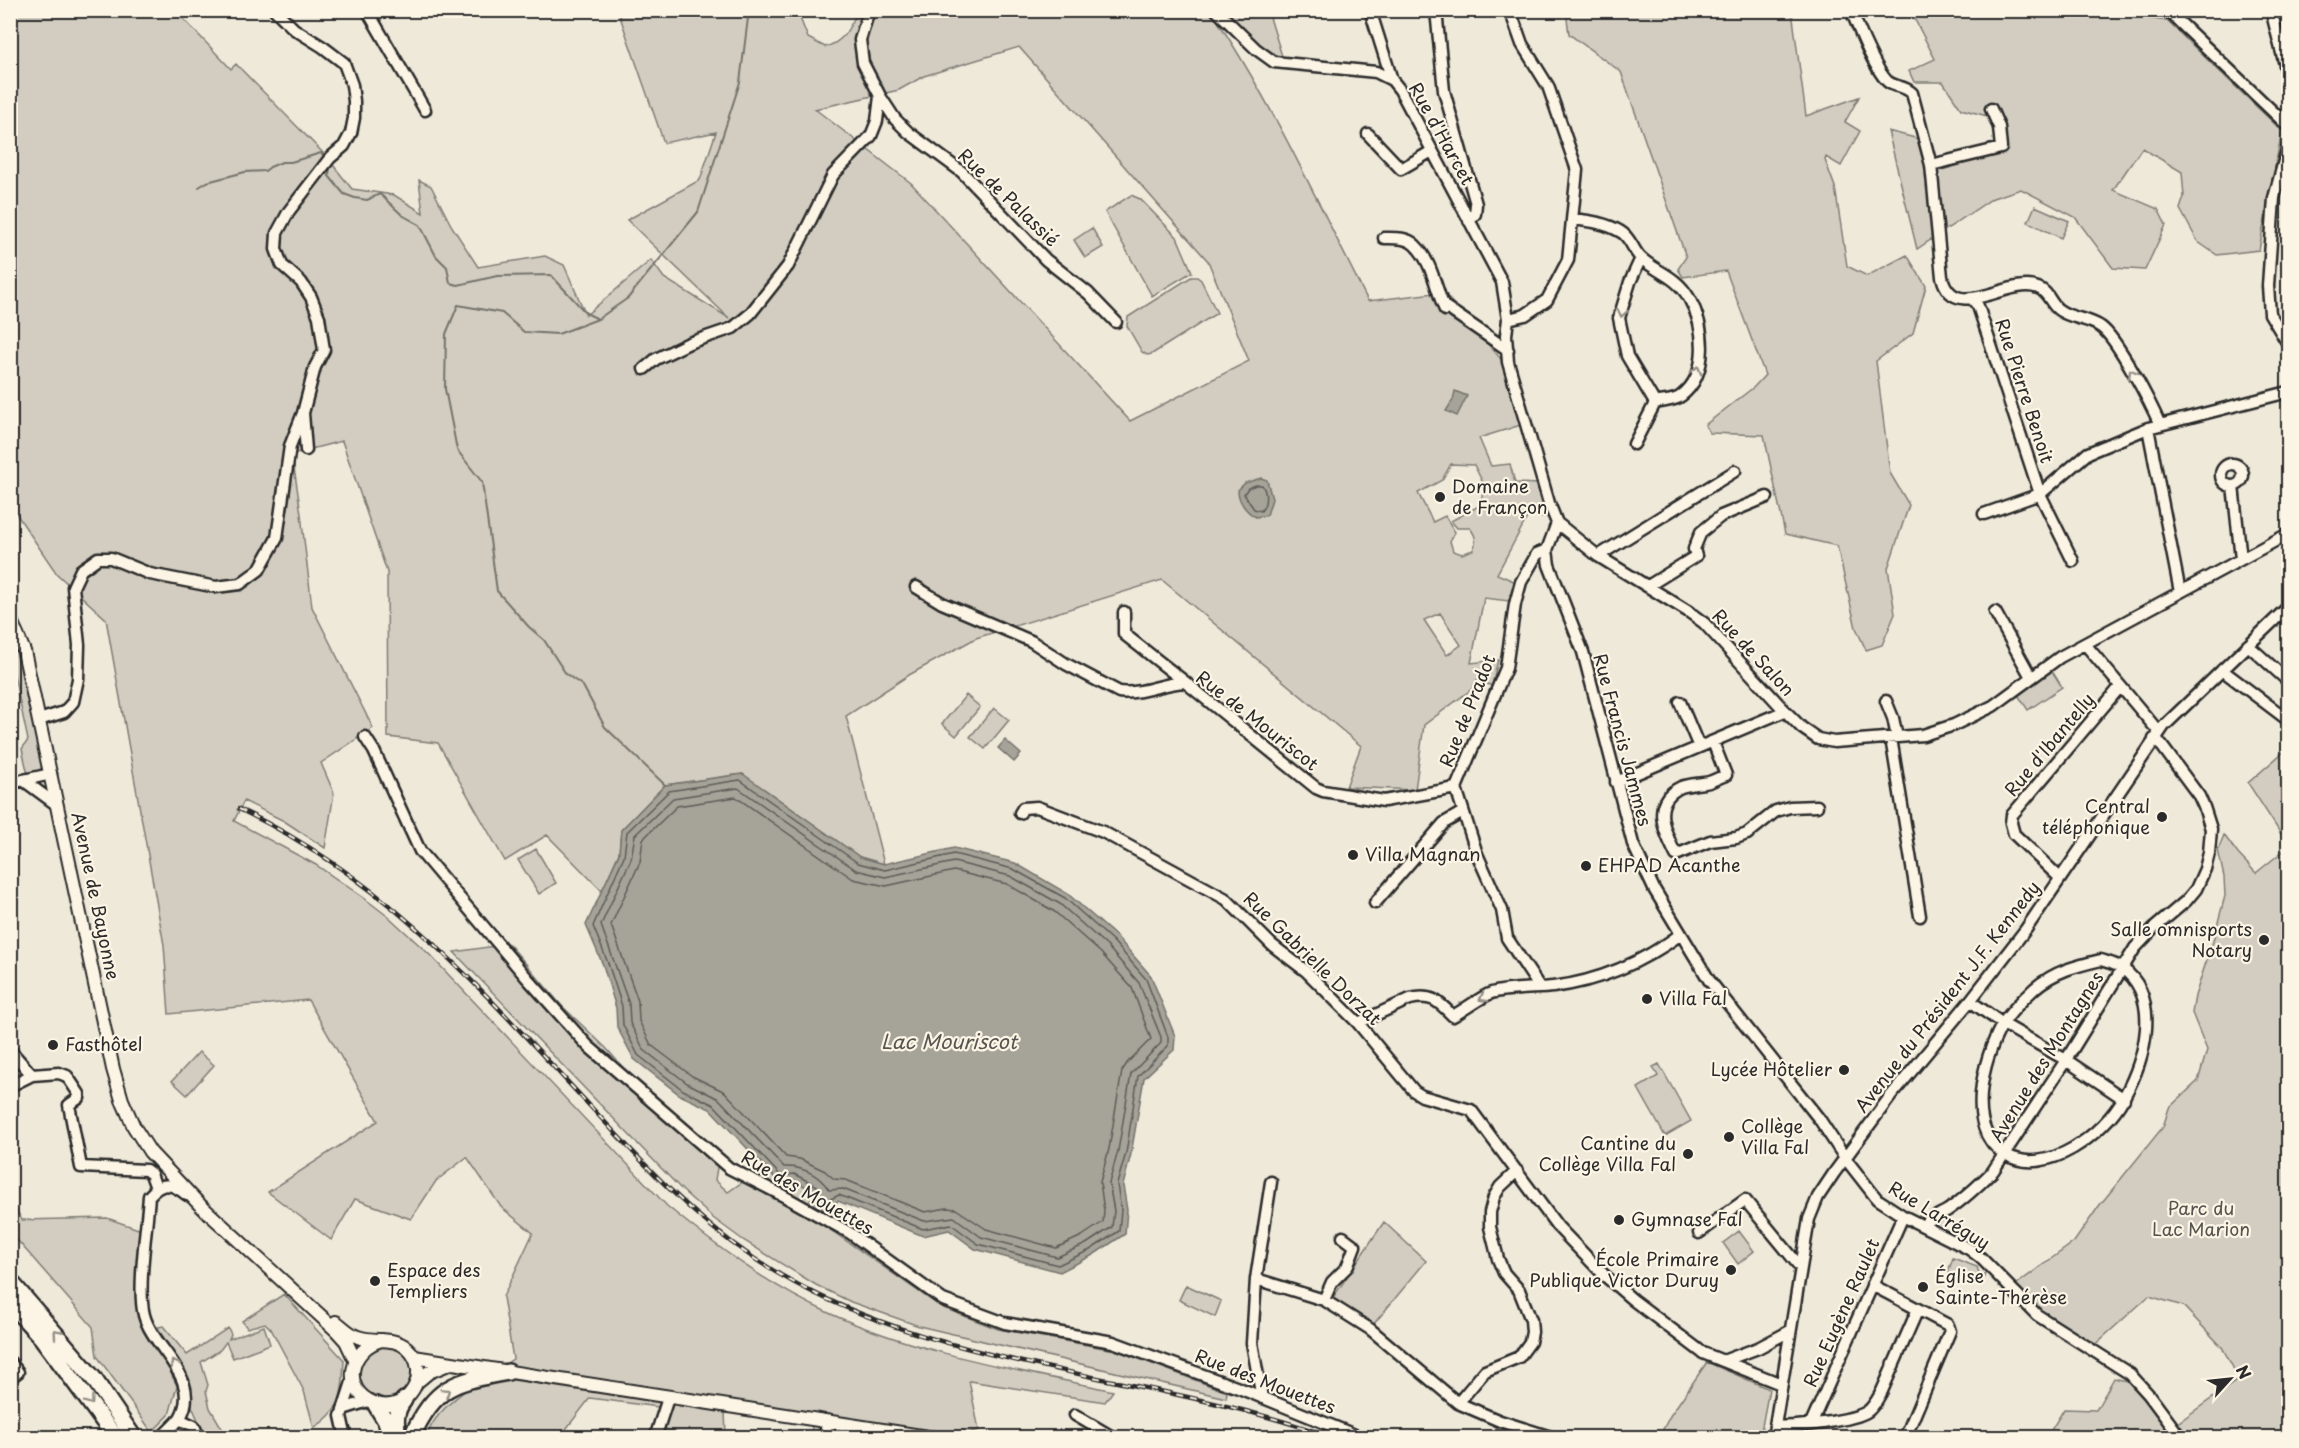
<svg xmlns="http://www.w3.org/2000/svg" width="2299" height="1448" font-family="'Playpen Sans',sans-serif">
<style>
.green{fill:#d2cdc0;stroke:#7e7c76;stroke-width:1.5;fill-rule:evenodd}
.water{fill:#a6a399;stroke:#75736d;stroke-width:1.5}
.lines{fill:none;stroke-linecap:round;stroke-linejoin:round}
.shore{stroke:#5c5b57;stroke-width:1.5}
.stream{stroke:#75736d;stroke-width:2}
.minor-casing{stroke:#2b2b2b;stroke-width:15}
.major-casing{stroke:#2b2b2b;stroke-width:16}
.highway-casing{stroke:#2b2b2b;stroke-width:20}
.minor{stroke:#fcf5e5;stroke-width:10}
.major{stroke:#fcf5e5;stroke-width:12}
.highway{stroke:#fcf5e5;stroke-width:15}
.rail-casing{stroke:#2b2b2b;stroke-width:4.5}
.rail{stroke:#fcf5e5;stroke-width:2;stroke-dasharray:7;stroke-linecap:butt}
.oneway{stroke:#949088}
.poi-dot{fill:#2b2b2b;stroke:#fcf5e5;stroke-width:2}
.labels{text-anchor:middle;stroke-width:4.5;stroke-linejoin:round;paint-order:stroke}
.street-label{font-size:18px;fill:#2b2b2b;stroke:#fcf5e5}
.poi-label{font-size:18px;fill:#2b2b2b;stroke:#fcf5e5;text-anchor:start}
.park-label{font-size:18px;fill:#555450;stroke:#fcf5e5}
.water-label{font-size:20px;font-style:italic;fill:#565552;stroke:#fcf5e5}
</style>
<rect width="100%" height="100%" fill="#efe9da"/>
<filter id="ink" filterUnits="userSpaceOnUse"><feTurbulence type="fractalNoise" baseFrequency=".0167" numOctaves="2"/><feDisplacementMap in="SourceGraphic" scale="12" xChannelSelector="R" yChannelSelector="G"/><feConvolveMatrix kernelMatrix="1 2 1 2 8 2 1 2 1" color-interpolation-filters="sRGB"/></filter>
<g filter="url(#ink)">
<path class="green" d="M1910 10 2098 11 2167 21 2282 131 2259 250 2217 255 2198 242 2180 209 2184 197 2182 172 2142 148 2113 190 2158 209 2166 225 2145 270 2113 268 2075 217 2021 189 1993 198 1917 249 1888 131 1919 139 1935 172 2002 152 1987 116 1961 109 1943 82H1914L1909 71 1935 59Z
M10 11H176L231 69 236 64 326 156 352 189 394 195 423 213 419 180 431 186 451 225 478 267 545 256 564 265 586 315 651 260 664 278 729 318 627 220 700 180 716 132 664 143 618 11H799L798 13 808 38 825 47C845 42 849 27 858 11H1211C1272 102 1318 203 1368 301L1443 292 1501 359 1521 425 1479 438 1491 466 1510 464 1515 483 1539 484 1549 517 1528 516 1497 574 1516 582 1509 601 1484 598 1471 663 1498 660 1492 686 1477 680 1472 689 1424 725 1415 790 1346 787 1361 746 1162 580 976 638 909 675 846 716 884 864 859 857 742 774 665 785 621 830 619 853 602 891 547 835 505 861 438 743 388 737 387 572 342 441 292 454 301 514 312 607 373 728 321 763 334 793 325 848 284 821 244 801 234 821 316 865 364 898 390 918 429 954 667 1206C718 1248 771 1287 831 1314 920 1354 1018 1370 1113 1391L1105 1402 969 1381 979 1430 954 1437H811L812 1424 725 1411 726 1437 695 1438 662 1428 658 1407 590 1398 560 1437H427C434 1405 486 1377 513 1359L503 1297 533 1233 501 1207 467 1157 436 1181 411 1219 355 1199 331 1240 268 1192 378 1121 308 1000 169 1014 164 945 106 619 57 574 11 506ZM1019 47 1208 261 1249 361 1130 421 911 183 815 109 899 90 924 76ZM1451 464 1474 465 1485 487 1479 506 1451 521 1457 528H1470C1476 536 1477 541 1473 550L1462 554 1453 551 1450 541 1455 532 1445 516 1433 522 1418 493 1442 480ZM1440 613 1461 645 1447 655 1424 620Z
M1220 11H1268L1285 66Z
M1566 11H1792L1806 116 1859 97 1845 122 1860 131 1841 166 1826 157 1825 160 1835 187 1847 266 1867 276 1907 255 1926 286 1913 333 1876 361 1890 473 1909 505 1888 568 1895 614 1882 645 1866 650 1856 628 1837 546 1785 534 1764 435 1710 433 1705 425 1754 387 1765 375 1726 271 1683 277 1678 269 1686 257 1621 72 1569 34Z
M1131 195 1140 199 1177 237 1192 272 1152 296 1105 212Z
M2035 206 2069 221 2061 238 2028 222Z
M1092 228 1103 247 1085 258 1074 240Z
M1191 277H1197L1201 280 1217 313 1152 354 1147 355 1142 352 1127 326 1128 317Z
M10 633 24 678 43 763C40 773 37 774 28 775L22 749 28 740 11 661Z
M2052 671 2062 687 2028 710 2018 695Z
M966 695 980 707 956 736 942 724Z
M994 708 1009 720 985 749 970 737Z
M2288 748V845L2248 783Z
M2224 835 2238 854 2256 873 2288 847V1437H2040L2050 1432 2064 1409 2096 1410 2114 1378 2131 1382 2169 1429 2239 1379 2222 1347 2183 1306 2149 1296 2091 1348 2041 1313 2014 1286 2074 1242 2099 1206 2163 1127 2169 1108 2198 1081 2207 1050 2192 1013 2195 996 2213 941 2225 896 2224 877 2218 850Z
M536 849 556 883 539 894 518 860Z
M509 944 562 1006 606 1048 668 1119 718 1162 715 1180 728 1192 764 1167 780 1184 793 1180 815 1191 810 1203 824 1210 822 1224 941 1307 998 1329 1115 1350 1227 1392 1226 1398 919 1326 851 1302 816 1285 743 1240 713 1218 683 1191 454 952Z
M199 1052 214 1065 187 1095 172 1081Z
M1659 1064 1691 1121 1665 1136 1638 1088 1658 1076 1653 1067Z
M10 1198 22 1220 107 1218 144 1231 136 1293 140 1322 166 1363 177 1386 169 1415 152 1432 97 1356 93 1327 11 1233Z
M1384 1222 1426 1261 1373 1325 1332 1299Z
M1739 1231 1754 1251 1738 1264 1723 1243Z
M1953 1258 1977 1267 1979 1273 1985 1274 1982 1282 1975 1280 1971 1282 1948 1272Z
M1186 1285 1221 1301 1215 1317 1179 1300Z
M284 1294 344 1360C342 1393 344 1409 314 1428L304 1391 271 1329 265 1323 247 1328 242 1321Z
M163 1326 187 1355 228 1328 231 1334 229 1339 264 1326 270 1344 233 1358 226 1342 220 1350 201 1362 208 1385 206 1391 210 1408 227 1437H205L192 1406 191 1389 185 1369 161 1334 158 1327Z
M381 1344C386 1346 394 1346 399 1349 427 1365 403 1411 374 1398 368 1396 363 1390 359 1386L358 1360Z
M1707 1362 1769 1389 1760 1437H1659L1670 1416Z"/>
<path class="water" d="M1455 391 1467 396 1457 416 1446 411 1453 400Z
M1261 478 1267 480 1272 499 1267 515 1256 517C1246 512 1238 501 1238 490L1245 483Z
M1005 740 1021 754 1014 762 998 748Z
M743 774 860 857 884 864 954 848 1015 863 1068 894 1117 937 1151 976 1175 1036 1174 1050 1144 1078 1131 1154 1123 1185 1127 1210 1125 1234 1093 1255 1060 1272 975 1249 949 1230 923 1236 838 1201 824 1210 809 1203 814 1191 793 1180 781 1184 710 1109 680 1095 634 1059 617 1027 616 1008 603 965 586 925 619 854 621 830 665 785Z"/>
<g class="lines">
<path class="shore" d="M1256 485H1262C1267 492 1267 504 1261 511L1254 509 1244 494 1248 488Z
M740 780 858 863 885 870 954 854 1013 869 1065 898 1113 941 1146 979 1168 1037V1046L1138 1076 1126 1153 1117 1184 1121 1210 1119 1231 1090 1250 1058 1265 978 1244 951 1224 923 1229 839 1195 822 1203 818 1200 820 1191 817 1186 794 1174 781 1176 714 1105 683 1090 638 1055 623 1025 622 1006 608 963 593 926 624 856 627 832 669 791Z
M738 788 856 870 885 877 954 862 1010 876 1060 904 1107 946 1139 983 1161 1037V1043L1131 1074 1118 1151 1109 1183 1114 1211 1112 1227 1086 1244 1057 1257 981 1237 954 1217 924 1221 843 1189 829 1190C819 1174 801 1166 784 1167L719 1099 687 1083 644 1050 630 1023 629 1004 601 925 631 859 635 835 673 798Z
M736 797 853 879 886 886 954 871 1007 884 1055 912 1101 953 1132 988 1151 1039 1128 1062 1122 1071 1109 1149 1100 1182 1104 1211 1103 1222 1082 1236 1056 1248 986 1229 956 1209 947 1208 925 1212 846 1180 834 1179 825 1171 800 1159 786 1157 725 1092 692 1076 651 1045 639 1021 638 1001 611 925 640 862 643 839 677 806Z"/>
<path class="stream" d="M330 166 329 176 344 194 355 198 367 200 380 194 402 215 420 225 436 256 447 267 450 283 458 285 497 276 551 275 586 313 598 319
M199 187 207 182 245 172 265 171 270 167 282 162H291L321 153 324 156
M665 785 605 727 583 686 566 674 544 640 529 627 497 591 482 482 457 450 445 389 446 334 458 305 502 313 524 332 558 334 598 319 628 298 698 212 740 82 749 10"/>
<defs>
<path id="minor" d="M275 10 294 29 323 47 344 63 352 85 354 101V118L351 133 344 146 330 158 289 211 277 233 276 249 282 265 301 282 311 297 319 317 324 350 315 367 303 413 306 450
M367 10 425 110
M1216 10 1256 49 1274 62 1376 72 1392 80 1400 90 1502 282 1508 319 1506 335 1508 362 1549 503 1557 523 1598 556 1689 612 1704 623 1785 711 1802 728 1818 739 1834 742 1923 735 1954 725 1993 706 2060 657 2288 534
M1370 10 1392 80
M1436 10 1444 91 1476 204 1475 214 1469 221
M1851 10C1859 29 1874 68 1887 81 1895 88 1904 85 1912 93L1931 165 1942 277C1954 325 2009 276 2038 288 2049 292 2050 304 2059 310 2071 319 2089 318 2101 327 2117 338 2151 404 2160 425
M2167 10 2288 126
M2271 10 2288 77
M880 96 895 119 908 132 962 172 1046 260 1088 293 1116 322
M1368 134 1401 169 1432 151
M2288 146 2274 198 2268 286 2270 314 2288 344
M1931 165 2001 148 1999 127 1991 109
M1573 219C1590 221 1606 223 1621 232 1630 237 1633 250 1640 257 1655 272 1676 275 1689 298 1705 326 1710 374 1681 396 1675 401 1663 401 1655 403
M1384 238C1394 238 1407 237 1415 245 1432 261 1436 290 1445 310L1447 308 1508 350
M1641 258 1630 282 1619 318 1627 356 1655 403
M1973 300 1978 306 2040 494 2073 561
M1508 319 1525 315 1547 300 1568 260 1577 170 1548 86 1522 44 1510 10
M644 369 656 359 689 343 733 328 750 314 788 266 833 175 871 136 877 121 880 96 863 63 860 40 869 10
M2148 428 2180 592
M1634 444 1655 403
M2221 475a11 11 0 1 1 22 0a11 11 0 1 1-22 0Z
M2233 486 2241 559
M1984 514 2040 494 2088 453 2148 428 2288 392
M1557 523 1547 550 1549 565 1583 652 1633 844 1654 889 1709 980 1820 1120 1845 1158 1877 1199 1903 1216 1969 1249 1981 1258 2037 1315 2130 1374 2149 1395 2181 1438
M1598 556 1735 471
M1648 586 1696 556 1694 549 1701 532 1721 516 1767 497
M916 587 942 603 1031 641 1066 664 1119 692C1140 695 1163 683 1185 682L1316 788 1323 791 1384 801 1456 788 1477 854 1502 910 1507 938 1540 988
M1124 612V634L1185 682
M1995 612 2031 677
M2085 644 2159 732
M2248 645 2288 681
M2222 670 2288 720
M1886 701 1893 718 1897 737
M1680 702 1699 747
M39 720 64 712 73 702 78 679 79 645 73 587 81 570 98 558H111L150 574 216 587 240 584 259 570 277 538 290 446 303 413
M365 737 374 751 420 851 527 978 588 1046 729 1168 780 1194 850 1233 943 1300 1005 1323 1113 1342 1244 1390 1362 1438
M1891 738 1920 916
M1713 742 1726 775C1720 777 1715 780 1709 782 1700 784 1690 784 1681 787 1649 802 1665 832 1676 855L1710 841 1736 838 1747 834 1776 811 1790 807 1817 806
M23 780 57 805
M1616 782 1785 711
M10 783 51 774
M1456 788 1506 668 1515 604 1521 582 1537 554 1547 550
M1020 813 1023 808 1037 807 1103 832 1226 899 1272 945 1306 971 1358 1023 1414 1091 1422 1096 1471 1110 1558 1227 1604 1275 1633 1300 1703 1353 1781 1384
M2060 878 2014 834 2011 823 2012 815 2120 687
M1375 903 1444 823 1463 812
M2101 960C2107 962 2116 964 2122 968 2163 998 2144 1061 2124 1097 2105 1133 2046 1179 2005 1154 1964 1130 1983 1058 2002 1025 2011 1011 2023 999 2035 988 2055 971 2076 966 2101 960Z
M1970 1001 2003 1024 2066 1060 2124 1099
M1358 1023 1410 999C1432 994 1438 1001 1453 1016 1465 1009 1477 1000 1489 994 1503 988 1537 989 1553 987 1599 981 1643 962 1681 934
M10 1050 32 1075
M10 1086 32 1075 59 1073 67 1076 79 1094V1098L69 1105 81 1167 146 1170 151 1174 156 1188
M1923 1226C1929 1218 1940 1215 1948 1210 1964 1199 1979 1185 1993 1171L2066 1060 2135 948 2153 929 2186 901 2196 889 2205 869 2209 853 2211 829 2204 807 2199 796 2159 742 2154 739
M1699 1233 1745 1200 1801 1268
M1256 1279 1324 1300 1370 1329 1458 1403 1500 1421 1554 1438
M1872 1285 1948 1325 1950 1331 1905 1438
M1324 1300 1332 1282 1347 1267 1355 1246 1343 1237
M1723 1361 1758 1348 1790 1331
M10 1362 18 1372 10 1378
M1262 1398 1252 1343 1256 1279 1271 1182
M1458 1403 1485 1371 1519 1357 1530 1342 1532 1332 1531 1320 1519 1290 1504 1273 1498 1259 1490 1227V1212L1494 1197 1500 1187 1517 1171
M343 1409 368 1401
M1075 1415 1114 1438
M179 1419 194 1426 199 1438
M1811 1424 1903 1216
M1775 1426C1793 1428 1854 1421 1868 1411 1875 1405 1878 1398 1882 1391L1918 1309
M161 1438C167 1431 175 1425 180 1418 203 1378 153 1349 144 1315 137 1289 147 1226 149 1196 162 1181 172 1183 187 1195
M346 1438 341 1416 353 1379
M655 1438 668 1398
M824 1438 828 1421
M1773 1438 1809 1219 1818 1197 1834 1173 1890 1097 1970 1001 2026 929 2164 726 2288 607"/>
<path id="major" d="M10 618 24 651 113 1069 122 1100 134 1127 150 1152 201 1206 336 1330 346 1341 355 1360
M336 1322C343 1327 350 1335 358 1337 375 1343 393 1336 407 1348 434 1372 407 1416 374 1403 340 1390 350 1348 382 1340
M414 1357 934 1438
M417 1382 429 1372 451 1363"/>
<path id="highway" d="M10 1281 94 1379 134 1438
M10 1303 42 1338 116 1438
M376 1405 387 1423 389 1438
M398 1438C396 1423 394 1412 404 1400
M411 1438C436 1385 453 1382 508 1372"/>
</defs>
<use href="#minor" class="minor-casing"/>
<use href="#major" class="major-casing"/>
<use href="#highway" class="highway-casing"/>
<use href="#minor" class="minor"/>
<use href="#major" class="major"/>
<use href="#highway" class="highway"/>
<defs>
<path id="rail" d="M239 809C387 879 481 989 590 1106 640 1160 690 1215 752 1257 922 1372 1144 1369 1334 1438"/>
</defs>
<use href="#rail" class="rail-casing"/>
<use href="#rail" class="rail"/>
</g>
<defs><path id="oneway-chevron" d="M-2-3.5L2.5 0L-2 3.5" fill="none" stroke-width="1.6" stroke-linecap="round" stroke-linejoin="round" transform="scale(1.5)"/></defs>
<g class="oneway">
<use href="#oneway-chevron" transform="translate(1622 313) rotate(101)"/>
<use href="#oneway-chevron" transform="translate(1697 370) rotate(-74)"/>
<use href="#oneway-chevron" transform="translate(2132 373) rotate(-120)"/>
<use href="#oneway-chevron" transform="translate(1483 998) rotate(151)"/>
<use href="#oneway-chevron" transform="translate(57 1333) rotate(-131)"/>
<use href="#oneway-chevron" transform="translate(174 1364) rotate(-120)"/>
<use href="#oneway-chevron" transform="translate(446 1392) rotate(-34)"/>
<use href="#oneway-chevron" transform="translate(90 1401) rotate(54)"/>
</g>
</g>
<g class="poi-dot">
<circle cx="1440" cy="497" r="6"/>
<circle cx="2162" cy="817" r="6"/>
<circle cx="1353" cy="855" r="6"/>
<circle cx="1586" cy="866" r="6"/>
<circle cx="2264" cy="940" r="6"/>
<circle cx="1647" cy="999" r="6"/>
<circle cx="53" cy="1045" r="6"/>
<circle cx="1844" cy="1070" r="6"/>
<circle cx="1729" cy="1137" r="6"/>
<circle cx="1688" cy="1154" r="6"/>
<circle cx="1619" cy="1220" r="6"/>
<circle cx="1731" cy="1270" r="6"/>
<circle cx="375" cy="1281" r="6"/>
<circle cx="1923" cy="1287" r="6"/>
</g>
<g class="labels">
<g class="street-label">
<text transform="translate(1441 134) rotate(61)" y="6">Rue d'Harcet</text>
<text transform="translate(1008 198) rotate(44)" y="6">Rue de Palassié</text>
<text transform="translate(2024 391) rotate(72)" y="6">Rue Pierre Benoit</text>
<text transform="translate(1753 653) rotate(47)" y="6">Rue de Salon</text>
<text transform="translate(1468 711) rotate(-68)" y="6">Rue de Pradot</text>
<text transform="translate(1257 721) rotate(38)" y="6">Rue de Mouriscot</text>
<text transform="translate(1622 740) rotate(75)" y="6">Rue Francis Jammes</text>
<text transform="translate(2050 745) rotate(-50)" y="6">Rue d'Ibantelly</text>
<text transform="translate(95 896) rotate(78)" y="6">Avenue de Bayonne</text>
<text transform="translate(1312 959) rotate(44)" y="6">Rue Gabrielle Dorzat</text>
<text transform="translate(1948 997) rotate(-52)" y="6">Avenue du Président J.F. Kennedy</text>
<text transform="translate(2047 1057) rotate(-58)" y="6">Avenue des Montagnes</text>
<text transform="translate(807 1193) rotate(30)" y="6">Rue des Mouettes</text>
<text transform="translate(1939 1216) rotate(31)" y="6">Rue Larréguy</text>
<text transform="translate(1842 1313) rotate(-66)" y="6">Rue Eugène Raulet</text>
<text transform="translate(1265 1382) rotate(21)" y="6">Rue des Mouettes</text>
</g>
<g class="poi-label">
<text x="1452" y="493">Domaine<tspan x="1452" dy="21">de Françon</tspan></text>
<text x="2150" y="813" text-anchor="end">Central<tspan x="2150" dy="21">téléphonique</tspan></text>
<text x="1365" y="861">Villa Magnan</text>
<text x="1598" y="872">EHPAD Acanthe</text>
<text x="2252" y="936" text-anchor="end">Salle omnisports<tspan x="2252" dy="21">Notary</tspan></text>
<text x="1659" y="1005">Villa Fal</text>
<text x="65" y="1051">Fasthôtel</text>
<text x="1832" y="1076" text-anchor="end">Lycée Hôtelier</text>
<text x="1741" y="1133">Collège<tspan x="1741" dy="21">Villa Fal</tspan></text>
<text x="1676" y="1150" text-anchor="end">Cantine du<tspan x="1676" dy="21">Collège Villa Fal</tspan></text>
<text x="1631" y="1226">Gymnase Fal</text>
<text x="1719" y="1266" text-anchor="end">École Primaire<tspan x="1719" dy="21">Publique Victor Duruy</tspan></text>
<text x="387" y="1277">Espace des<tspan x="387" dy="21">Templiers</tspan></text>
<text x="1935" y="1283">Église<tspan x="1935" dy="21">Sainte-Thérèse</tspan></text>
</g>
<g class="park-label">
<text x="2201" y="1215">Parc du<tspan x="2201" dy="21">Lac Marion</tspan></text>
</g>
<g class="water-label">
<text x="949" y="1049">Lac Mouriscot</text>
</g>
</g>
<rect width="2299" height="1448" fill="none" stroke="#fcf5e5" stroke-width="36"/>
<rect x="18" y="18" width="2263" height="1412" fill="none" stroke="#2b2b2b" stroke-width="2" filter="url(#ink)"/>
<g transform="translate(2230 1379) rotate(63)" stroke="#fcf5e5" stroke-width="4.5" paint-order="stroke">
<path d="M0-4.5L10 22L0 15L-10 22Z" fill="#2b2b2b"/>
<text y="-9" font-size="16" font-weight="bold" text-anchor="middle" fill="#2b2b2b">N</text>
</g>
</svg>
